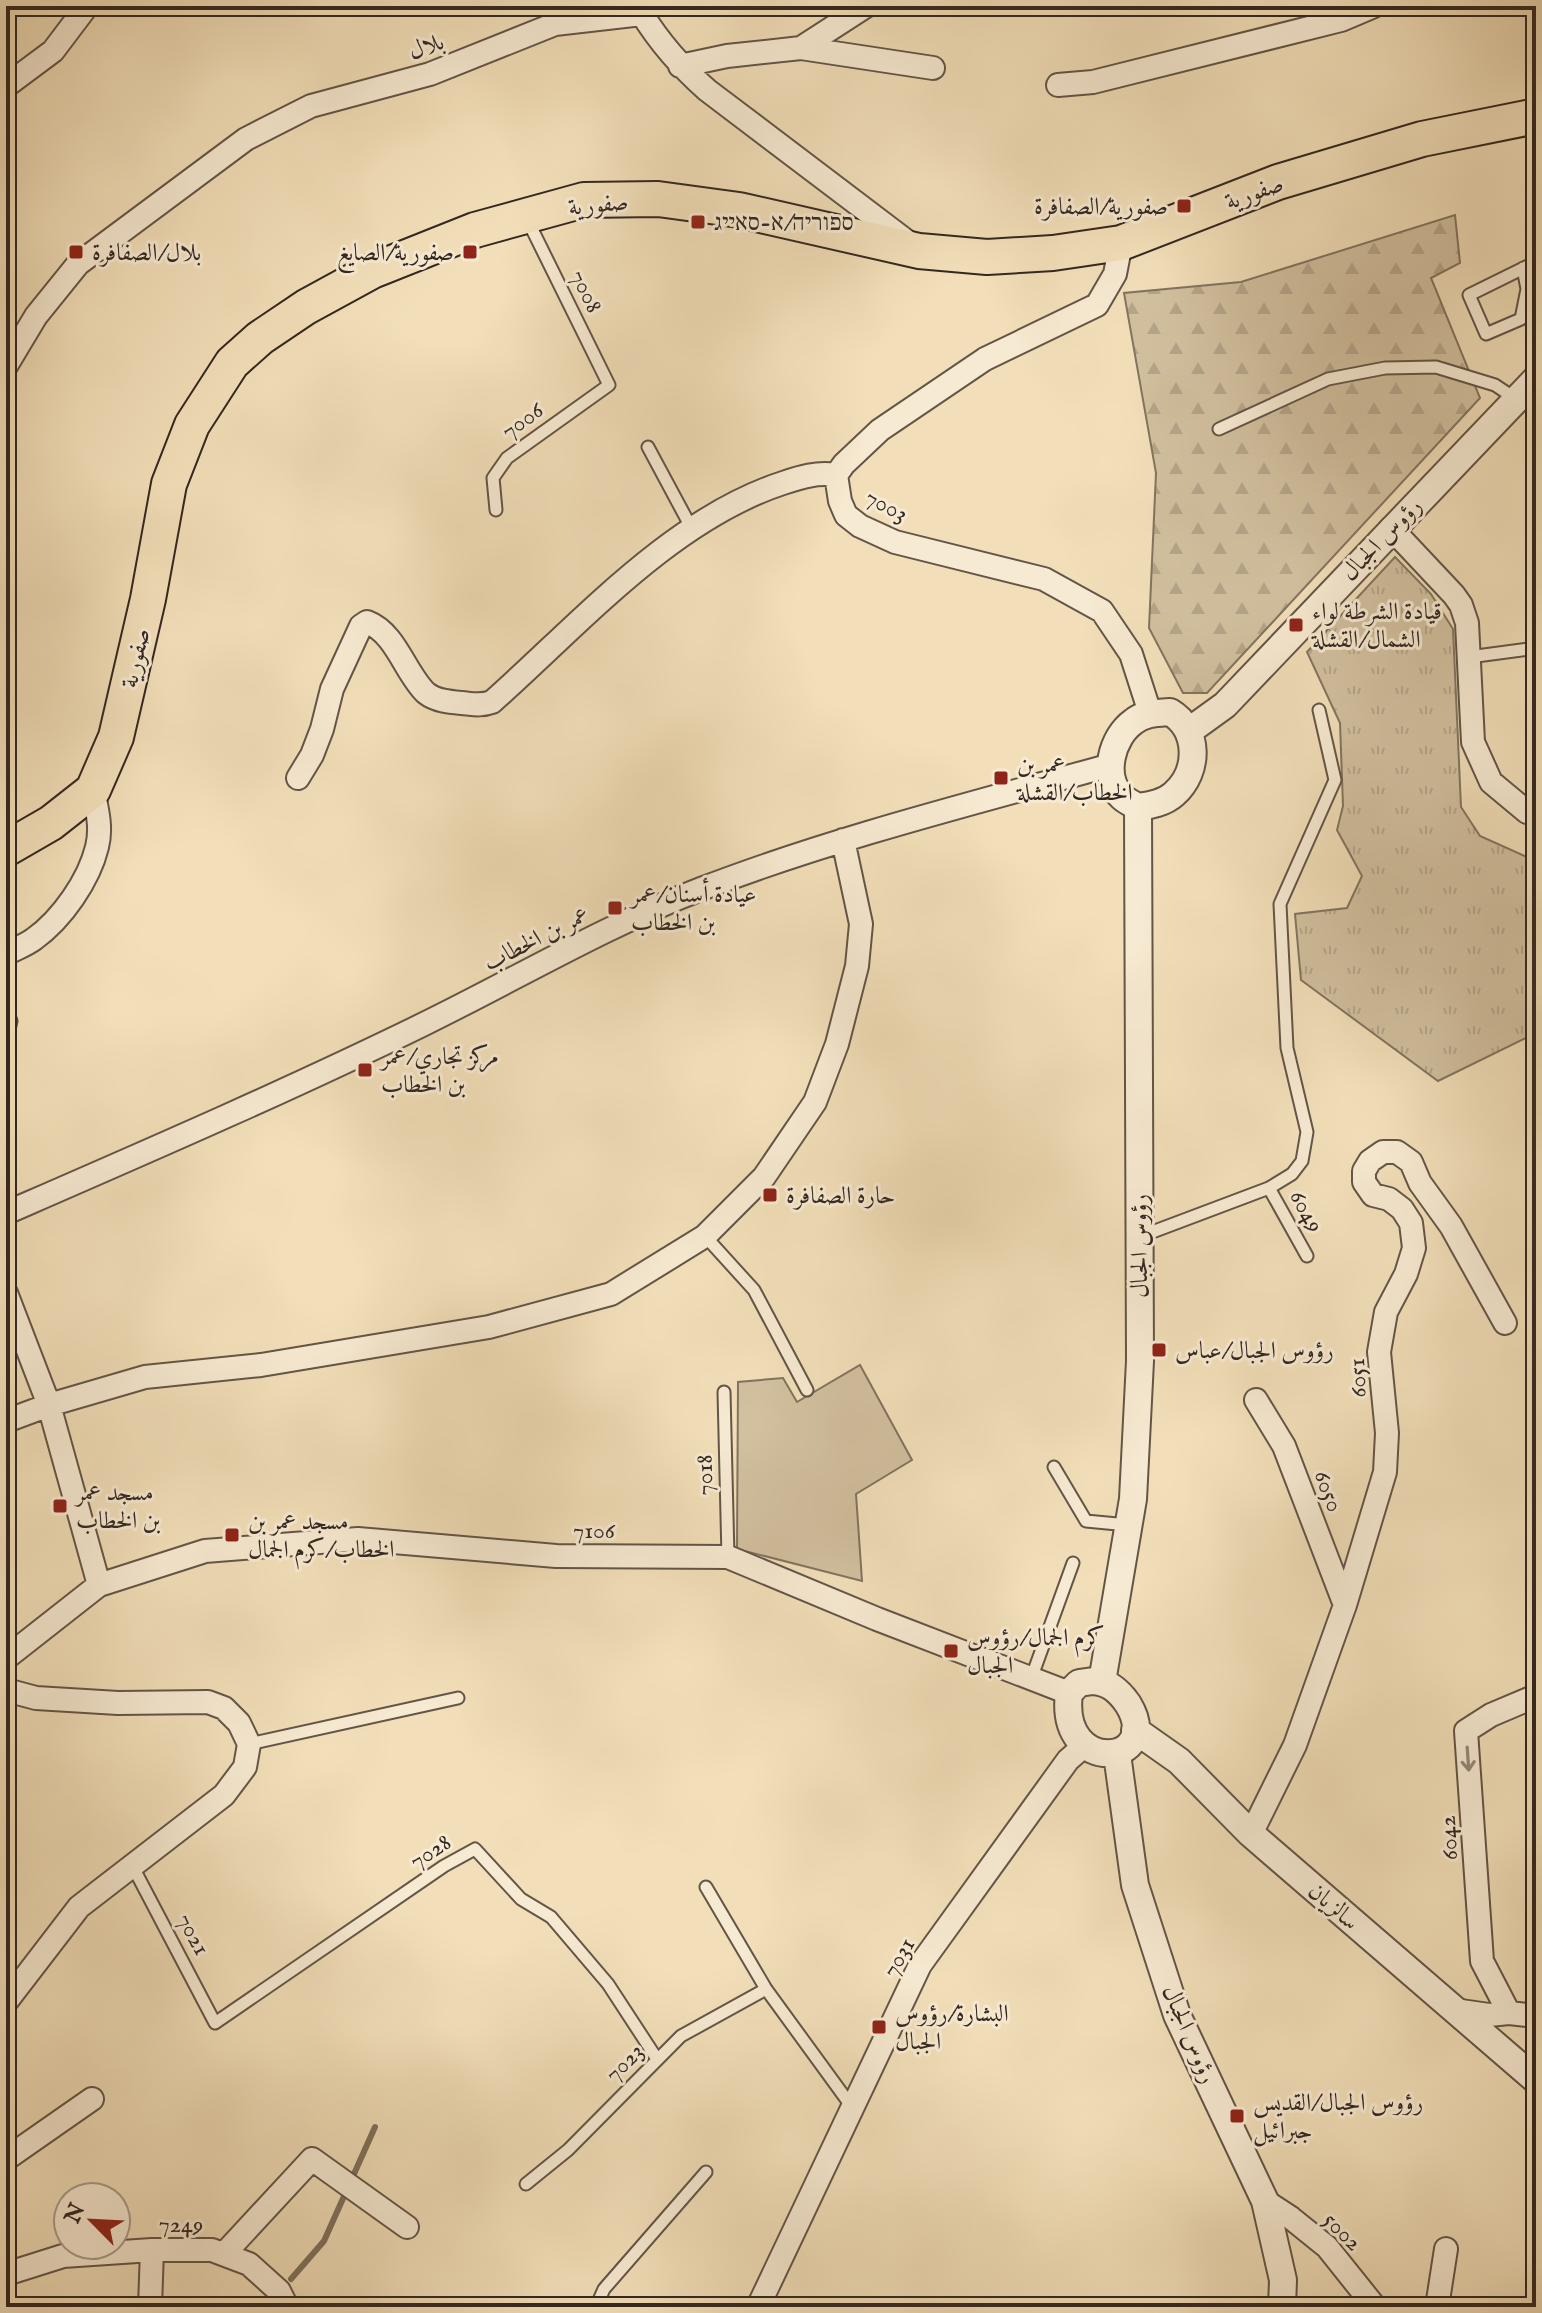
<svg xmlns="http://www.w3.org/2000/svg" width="1542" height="2313" font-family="'IM FELL English',Amiri,'Frank Ruhl Libre',serif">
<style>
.grass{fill:url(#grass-tufts);stroke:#827460;stroke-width:2}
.forest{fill:url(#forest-firs);stroke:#827460;stroke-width:2}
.park{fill:#d2c09f;stroke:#827460;stroke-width:2}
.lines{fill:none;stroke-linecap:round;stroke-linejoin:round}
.stream{stroke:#7f705d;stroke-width:6}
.service-casing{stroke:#635547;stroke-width:15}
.minor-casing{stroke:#635547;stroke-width:26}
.tertiary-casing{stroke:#635547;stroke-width:30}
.primary-casing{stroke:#332721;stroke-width:38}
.service{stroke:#f7ead2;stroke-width:11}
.minor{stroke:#f7ead2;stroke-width:22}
.tertiary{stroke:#f7ead2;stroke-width:26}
.primary{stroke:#f2dfb9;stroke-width:34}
.oneway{stroke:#95887a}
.poi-dot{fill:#8f2418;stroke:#f7ead2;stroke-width:3}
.labels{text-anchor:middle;stroke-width:6;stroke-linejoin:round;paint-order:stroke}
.street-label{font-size:24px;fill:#332721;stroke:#f7ead2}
.poi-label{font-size:24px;fill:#332721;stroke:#f7ead2;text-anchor:start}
</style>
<defs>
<pattern id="grass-tufts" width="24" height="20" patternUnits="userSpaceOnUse" patternTransform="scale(2)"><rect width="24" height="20" fill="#d2c09f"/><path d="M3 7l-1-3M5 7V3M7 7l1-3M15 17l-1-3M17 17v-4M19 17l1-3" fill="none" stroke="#b5a589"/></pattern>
<pattern id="forest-firs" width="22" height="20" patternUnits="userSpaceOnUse" patternTransform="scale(2)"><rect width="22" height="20" fill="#d2c09f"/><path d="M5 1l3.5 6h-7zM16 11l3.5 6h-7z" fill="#b5a589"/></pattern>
</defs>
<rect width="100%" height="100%" fill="#f2dfb9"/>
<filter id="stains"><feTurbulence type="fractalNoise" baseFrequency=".0025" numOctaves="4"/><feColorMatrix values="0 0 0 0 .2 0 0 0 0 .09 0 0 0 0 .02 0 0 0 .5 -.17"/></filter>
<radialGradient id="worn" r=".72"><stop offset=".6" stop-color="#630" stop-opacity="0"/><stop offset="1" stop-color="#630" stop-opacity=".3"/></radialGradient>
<path class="grass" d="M1395 557 1431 594 1453 629 1461 807 1480 836 1536 861V1033L1438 1081 1301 980 1295 914 1347 908 1362 876 1337 830 1343 806 1340 723 1307 652Z"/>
<path class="forest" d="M1455 215 1460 263 1431 278 1480 398 1207 693H1183L1149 628 1156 473 1124 293 1241 282Z"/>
<path class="park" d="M860 1365 912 1460 856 1494 862 1581 737 1549 738 1382 783 1378 797 1402Z"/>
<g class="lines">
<path class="stream" d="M291 2279 324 2241 375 2127
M263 2307 267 2303"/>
<defs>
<path id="service" d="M1523 268 1527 289 1521 319 1486 334 1469 295 1536 262
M1219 429 1328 379 1385 368 1436 367 1495 385 1516 399
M648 447 692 529
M496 510 493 478 507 458 609 385 527 219
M1469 657 1536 648
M6 1008 11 1021 6 1043
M1269 1188 1307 1256
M705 1236 754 1290 807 1390
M1139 1237 1269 1188 1292 1174 1302 1161 1307 1132 1287 1048 1280 904 1335 780 1319 710
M724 1392 728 1557
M1054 1467 1086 1521 1128 1525
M1031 1679 1073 1563
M249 1744 458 1698
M133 1867 215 2023 444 1866 475 1849 521 1899 551 1917 608 1984 657 2059
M706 1887 766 1989 852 2107
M526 2184 568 2150 681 2036 766 1989
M596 2307 604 2289 706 2172"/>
<path id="minor" d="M801 48 866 6
M680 66 727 56 801 48 933 68
M1058 85 1093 82 1341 20 1374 6
M6 86 53 51 87 6
M1121 243 1115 274 1097 305 985 359 880 430 844 464 836 475 840 501 846 515 860 526 895 542 1044 579 1102 611 1131 654 1150 713
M6 366 36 316 78 264 246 139 311 106 430 74 555 24 642 14C660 43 681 67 707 90L909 243
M1391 528 1454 595 1461 605 1467 623 1473 742 1491 782 1527 812 1536 815
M298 778 312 755 322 729 332 689 361 626 367 622C396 633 405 673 426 693 436 701 450 702 462 703 473 704 481 706 492 702 579 625 670 520 783 483 801 477 817 472 836 475
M6 954C15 949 26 945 34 939 62 919 89 880 97 847 102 828 97 809 93 790
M6 1213C146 1152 287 1091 424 1024 516 979 605 926 701 889 834 838 974 803 1111 765
M6 1293 49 1405 99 1585
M1256 1400 1284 1446 1345 1605
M6 1421 49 1405 145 1377 261 1365 489 1327 611 1294 705 1236 764 1177 815 1102 837 1044 857 966 861 924 843 840
M6 1658 99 1585 205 1551 358 1539 556 1556 728 1557 877 1619 1069 1693
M6 1690 36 1698 118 1703 208 1702 224 1708 239 1723 249 1744 245 1767 224 1795 79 1907 6 2002
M1251 1834 1295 1745 1345 1605 1385 1472 1387 1433 1379 1352 1386 1312 1406 1274 1414 1248 1411 1223 1402 1209 1389 1199 1373 1195 1364 1182V1171L1370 1161 1383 1152H1397L1411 1162 1420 1183 1451 1226 1505 1323
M1454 2010 1489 2015 1509 2013 1536 2016
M1509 2013 1482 1961 1466 1731 1491 1715 1536 1696
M6 2159 92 2099
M1265 2201 1291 2218 1327 2247 1375 2307
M224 2254 312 2159 407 2227
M6 2274 63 2256 152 2250H212L249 2264 279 2291 287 2307
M150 2307 152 2250
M758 2307 920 1965 1068 1760 1084 1746
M1437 2307 1446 2249"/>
<path id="tertiary" d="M1170 712C1199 729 1200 771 1174 794 1164 803 1151 805 1138 807 1133 804 1126 801 1122 797 1101 777 1112 737 1133 722 1144 713 1156 713 1170 712Z
M1189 731 1225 705 1536 379
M1093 1681C1109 1682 1119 1691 1128 1704 1165 1765 1058 1778 1069 1693L1079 1683Z
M1102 1682 1133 1499 1140 1361 1138 807
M1135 1730 1179 1761 1251 1834 1536 2080
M1117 1754 1135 1885 1177 2015 1265 2201 1283 2280 1282 2307"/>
<path id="primary" d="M6 849 51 823 93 790 116 737 148 599 169 484 192 425 232 363 260 338 306 307 372 271 475 230 584 200 658 199 739 210 919 251 987 257 1053 253 1121 243 1278 182 1422 139 1536 116"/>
</defs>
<use href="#service" class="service-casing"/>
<use href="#minor" class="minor-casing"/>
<use href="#tertiary" class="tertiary-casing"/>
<use href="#primary" class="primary-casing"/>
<use href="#service" class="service"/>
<use href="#minor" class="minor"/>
<use href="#tertiary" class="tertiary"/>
<use href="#primary" class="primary"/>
</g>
<defs><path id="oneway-shaft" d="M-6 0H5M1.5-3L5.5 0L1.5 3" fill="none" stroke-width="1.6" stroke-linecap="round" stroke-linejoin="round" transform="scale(2)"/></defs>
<use class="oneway" href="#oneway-shaft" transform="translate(1468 1759) rotate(86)"/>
<g class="poi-dot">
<rect x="1176" y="198" width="16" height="16" rx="4"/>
<rect x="690" y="214" width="16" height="16" rx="4"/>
<rect x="68" y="244" width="16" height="16" rx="4"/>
<rect x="462" y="244" width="16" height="16" rx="4"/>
<rect x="1288" y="617" width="16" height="16" rx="4"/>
<rect x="993" y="770" width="16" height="16" rx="4"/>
<rect x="607" y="900" width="16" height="16" rx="4"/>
<rect x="357" y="1062" width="16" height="16" rx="4"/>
<rect x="762" y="1187" width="16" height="16" rx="4"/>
<rect x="1151" y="1342" width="16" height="16" rx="4"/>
<rect x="52" y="1498" width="16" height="16" rx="4"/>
<rect x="224" y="1527" width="16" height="16" rx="4"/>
<rect x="943" y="1643" width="16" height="16" rx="4"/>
<rect x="871" y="2019" width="16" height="16" rx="4"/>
<rect x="1229" y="2108" width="16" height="16" rx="4"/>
</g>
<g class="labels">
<g class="street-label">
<text transform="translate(426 46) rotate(-19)" y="8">بلال</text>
<text transform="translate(1254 192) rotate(-20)" y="8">صفورية</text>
<text transform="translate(598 204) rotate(-6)" y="8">صفورية</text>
<text transform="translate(587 291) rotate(64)" y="8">7008</text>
<text transform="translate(522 420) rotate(-36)" y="8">7006</text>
<text transform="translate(887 505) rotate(28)" y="8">7003</text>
<text transform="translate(1381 539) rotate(-46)" y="8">رؤوس الجبال</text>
<text transform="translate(135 658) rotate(-77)" y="8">صفورية</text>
<text transform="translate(536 938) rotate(-27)" y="8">عمر بن الخطاب</text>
<text transform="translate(1307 1211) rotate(61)" y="8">6049</text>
<text transform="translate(1139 1246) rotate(-90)" y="8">رؤوس الجبال</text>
<text transform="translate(1357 1378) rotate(-93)" y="8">6051</text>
<text transform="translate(704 1475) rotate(-91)" y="8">7018</text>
<text transform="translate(1329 1491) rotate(69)" y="8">6050</text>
<text x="594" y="1538">7106</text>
<text transform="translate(1448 1838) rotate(-94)" y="8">6042</text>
<text transform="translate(430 1851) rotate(-33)" y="8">7028</text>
<text transform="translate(1334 1906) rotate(41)" y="8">سالزيان</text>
<text transform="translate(194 1934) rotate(62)" y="8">7021</text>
<text transform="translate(898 1957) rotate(-60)" y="8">7031</text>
<text transform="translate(1190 2034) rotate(67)" y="8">رؤوس الجبال</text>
<text transform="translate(624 2062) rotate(-45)" y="8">7023</text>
<text transform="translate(181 2224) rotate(1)" y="8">7249</text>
<text transform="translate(1343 2231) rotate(45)" y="8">5002</text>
</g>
<g class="poi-label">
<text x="1168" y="214" text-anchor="end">صفورية/الصفافرة</text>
<text x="714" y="230">ספוריה/א-סאייג</text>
<text x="92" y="260">بلال/الصفافرة</text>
<text x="454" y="260" text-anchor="end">صفورية/الصايغ</text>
<text x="1312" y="619">قيادة الشرطة لواء<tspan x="1312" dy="28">الشمال/القشلة</tspan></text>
<text x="1017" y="772">عمر بن<tspan x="1017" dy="28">الخطاب/القشلة</tspan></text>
<text x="631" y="902">عيادة أسنان/عمر<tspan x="631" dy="28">بن الخطاب</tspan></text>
<text x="381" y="1064">مركز تجاري/عمر<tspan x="381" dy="28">بن الخطاب</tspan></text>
<text x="786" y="1203">حارة الصفافرة</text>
<text x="1175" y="1358">رؤوس الجبال/عباس</text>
<text x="76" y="1500">مسجد عمر<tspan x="76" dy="28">بن الخطاب</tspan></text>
<text x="248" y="1529">مسجد عمر بن<tspan x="248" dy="28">الخطاب/كرم الجمال</tspan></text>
<text x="967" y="1645">كرم الجمال/رؤوس<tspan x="967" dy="28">الجبال</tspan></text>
<text x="895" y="2021">البشارة/رؤوس<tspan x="895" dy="28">الجبال</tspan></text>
<text x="1253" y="2110">رؤوس الجبال/القديس<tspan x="1253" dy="28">جبرائيل</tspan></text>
</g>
</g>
<rect width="1542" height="2313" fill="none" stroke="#f2dfb9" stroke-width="32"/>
<rect x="8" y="8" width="1526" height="2297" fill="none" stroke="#332721" stroke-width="4"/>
<rect x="16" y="16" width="1510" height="2281" fill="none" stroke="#332721" stroke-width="2"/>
<g transform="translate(92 2221) rotate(294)"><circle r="38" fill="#f7ead2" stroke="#a99c8b" stroke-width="2"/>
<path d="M0-6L14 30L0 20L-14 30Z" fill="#8f2418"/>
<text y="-12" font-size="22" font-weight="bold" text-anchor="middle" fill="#332721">N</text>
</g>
<rect width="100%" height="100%" filter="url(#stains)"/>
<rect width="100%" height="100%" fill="url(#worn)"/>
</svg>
